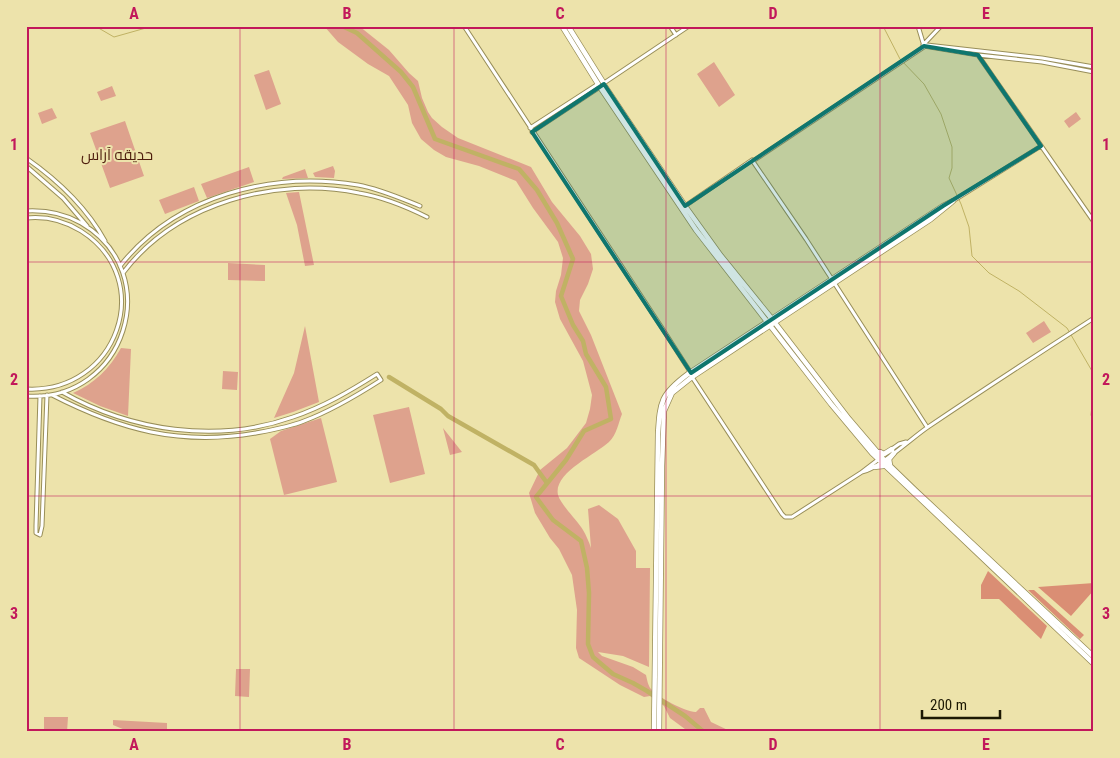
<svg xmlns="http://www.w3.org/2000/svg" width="1120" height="758" font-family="'Roboto Condensed',Cairo,sans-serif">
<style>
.green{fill:#dea28d}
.forest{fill:#da8e74}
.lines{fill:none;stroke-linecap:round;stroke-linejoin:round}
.stream{stroke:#c0b264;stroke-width:1}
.river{stroke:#c0b264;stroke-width:4.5}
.minor-casing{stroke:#988e59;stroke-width:5}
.major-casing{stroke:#988e59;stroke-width:6}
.minor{stroke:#fff;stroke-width:3}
.major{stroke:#fff;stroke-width:4.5}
.marked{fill:#0f766e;fill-opacity:0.2;stroke:#0f766e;stroke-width:4;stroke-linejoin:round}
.grid{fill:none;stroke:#c2185b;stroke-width:1;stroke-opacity:0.55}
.labels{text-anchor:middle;stroke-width:4;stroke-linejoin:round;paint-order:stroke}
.park-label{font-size:15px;fill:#4e1e0d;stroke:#ede3ab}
.neatline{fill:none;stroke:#c2185b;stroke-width:2}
.grid-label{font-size:16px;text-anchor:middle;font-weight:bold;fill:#c2185b}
</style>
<rect width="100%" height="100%" fill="#ede3ab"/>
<path class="green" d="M324 26H359L389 50 409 73 418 81 422 98 428 112 432 118 442 127 458 138 531 167 552 202 580 236 591 254 593 269 588 284 580 300 579 311 591 335 622 414C618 424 617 434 609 442 595 455 553 473 558 495 561 505 577 520 583 530 586 535 589 542 591 548L588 509 599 505 618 519 636 551V568H650L649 667 623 656 598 652 602 656 633 667 646 675C647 679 648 686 651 689 657 697 688 713 696 712L700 708H704L711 722 732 732H689L670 718 664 706 650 696 644 697 620 685 579 658 576 648 577 610 572 575 559 549 550 538 535 513 529 493 540 470 567 448 586 423 590 409 592 395 583 361 560 319 555 302 556 291 561 275 563 258 558 242 533 208 516 181 479 166 446 157 434 150 421 139 412 123 408 105 389 76 368 64 338 42Z
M714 62 735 95 719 107 697 74Z
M269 70 281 104 266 110 254 75Z
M112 86 116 96 101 101 97 92Z
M52 108 57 118 42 124 38 113Z
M1076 112 1081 119 1069 128 1064 121Z
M125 121 144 176 110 188 90 133Z
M333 166 335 171 334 178 315 177 313 173Z
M249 167 254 182 207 198 201 184Z
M305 169 308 178 282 179 283 177Z
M194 187 199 201 165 214 159 200Z
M299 192 314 265 305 266 297 225 286 193Z
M228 263 265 265V281L228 280Z
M1044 321 1051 332 1033 343 1026 333Z
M305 326 319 402 293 412 274 418 294 373Z
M121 348 131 349 128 416 100 406 73 393C94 384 110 368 121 348Z
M223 371 238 372 237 390 222 389Z
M409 407 425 474 390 483 373 415Z
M321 418 337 482 284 495 270 439 281 431Z
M443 428 462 452 450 455Z
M236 669H250L249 697 235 696Z
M44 717H68L67 732H44Z
M113 720 167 723V732H130L113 725Z"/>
<path class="forest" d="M988 571 1047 626 1041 639 999 599H981V585Z
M1094 583V590L1071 616 1038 587Z
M1028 590H1034L1084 635 1080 639Z"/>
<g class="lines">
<path class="stream" d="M95 26 114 37 153 26
M883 26 900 59 924 84 941 114 952 147V168L949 178 961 204 969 227 972 256 989 273 1019 291 1067 328 1092 371 1094 382
M1094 388 1091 415 1094 422"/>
<path class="river" d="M342 26 357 33 401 72 413 87 435 139 519 169 537 190 557 223 573 259 561 296 573 325 583 341 586 354 606 387 611 419 584 431 566 460 536 497 553 520 581 541 587 568 589 593 588 644 593 657 613 674 633 683 647 691 685 716 704 732
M389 377 441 409 448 416 534 465 547 483"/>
<defs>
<path id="minor" d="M464 26 664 331 689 370 692 377 782 514 785 517H792L862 472C877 470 913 437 928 427 983 390 1038 354 1094 318
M670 26 676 35
M918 26 924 46
M923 45 941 26
M924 46 978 55 1042 62 1094 72
M978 55 1094 222
M604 83 689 26
M530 128 598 84
M532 132 600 87
M26 158C56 179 87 208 105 241
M753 161 927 45 1042 58 1094 67
M26 166 63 198 87 226
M953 201 1041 146
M685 206 752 160 806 239 927 427
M26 211C45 210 65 214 81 223 167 273 125 403 26 396
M26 218C45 216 65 221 81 231 158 280 117 394 26 389
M120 266C176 195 272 171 358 185 380 189 400 198 420 206
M123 273C176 203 276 176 359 193 383 197 405 206 427 217
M52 395C120 430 180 446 256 433 272 430 289 427 304 421 331 411 356 396 381 380L377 374C350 391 323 407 293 417 217 444 131 431 62 392
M40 396 36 526V533L40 535 42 526 47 395
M892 449 899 444 906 442
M862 472 879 459"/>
<path id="major" d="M562 26 598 84
M568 26 603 82
M604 85 685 206 721 256 772 319 849 419 884 460 915 490 1094 657
M600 87 696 230 831 404 872 453 1094 664
M880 452 884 454 892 449
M890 465 889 459 894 453
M874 467 883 466
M654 732 658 434C660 401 661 394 688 374L943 206 953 201
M659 732 662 466 664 411 672 393 692 377 931 219 952 202"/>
</defs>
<use href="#minor" class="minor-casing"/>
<use href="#major" class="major-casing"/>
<use href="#minor" class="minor"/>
<use href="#major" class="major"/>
</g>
<path class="marked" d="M924 46 978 55 1041 146 943 206 691 373 532 132 604 84 685 206Z"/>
<path class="grid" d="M240 26V732M454 26V732M666 26V732M880 26V732M26 262H1094M26 496H1094"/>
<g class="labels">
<g class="park-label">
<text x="117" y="160">حديقه آراس</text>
</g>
</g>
<rect width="1120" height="758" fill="none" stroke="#ede3ab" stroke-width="55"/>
<path d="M922 710v8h78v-8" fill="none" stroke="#1c1803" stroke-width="2.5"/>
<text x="930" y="710" font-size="15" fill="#1c1803" stroke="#ede3ab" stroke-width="4" paint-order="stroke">200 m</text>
<rect x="28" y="28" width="1064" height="702" class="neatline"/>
<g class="grid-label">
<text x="134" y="19">A</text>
<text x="347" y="19">B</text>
<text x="560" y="19">C</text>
<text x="773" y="19">D</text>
<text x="986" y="19">E</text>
<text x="14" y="150">1</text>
<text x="1106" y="150">1</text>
<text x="14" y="385">2</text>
<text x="1106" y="385">2</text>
<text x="14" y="619">3</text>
<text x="1106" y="619">3</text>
<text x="134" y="750">A</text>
<text x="347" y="750">B</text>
<text x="560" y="750">C</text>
<text x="773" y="750">D</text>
<text x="986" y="750">E</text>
</g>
</svg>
